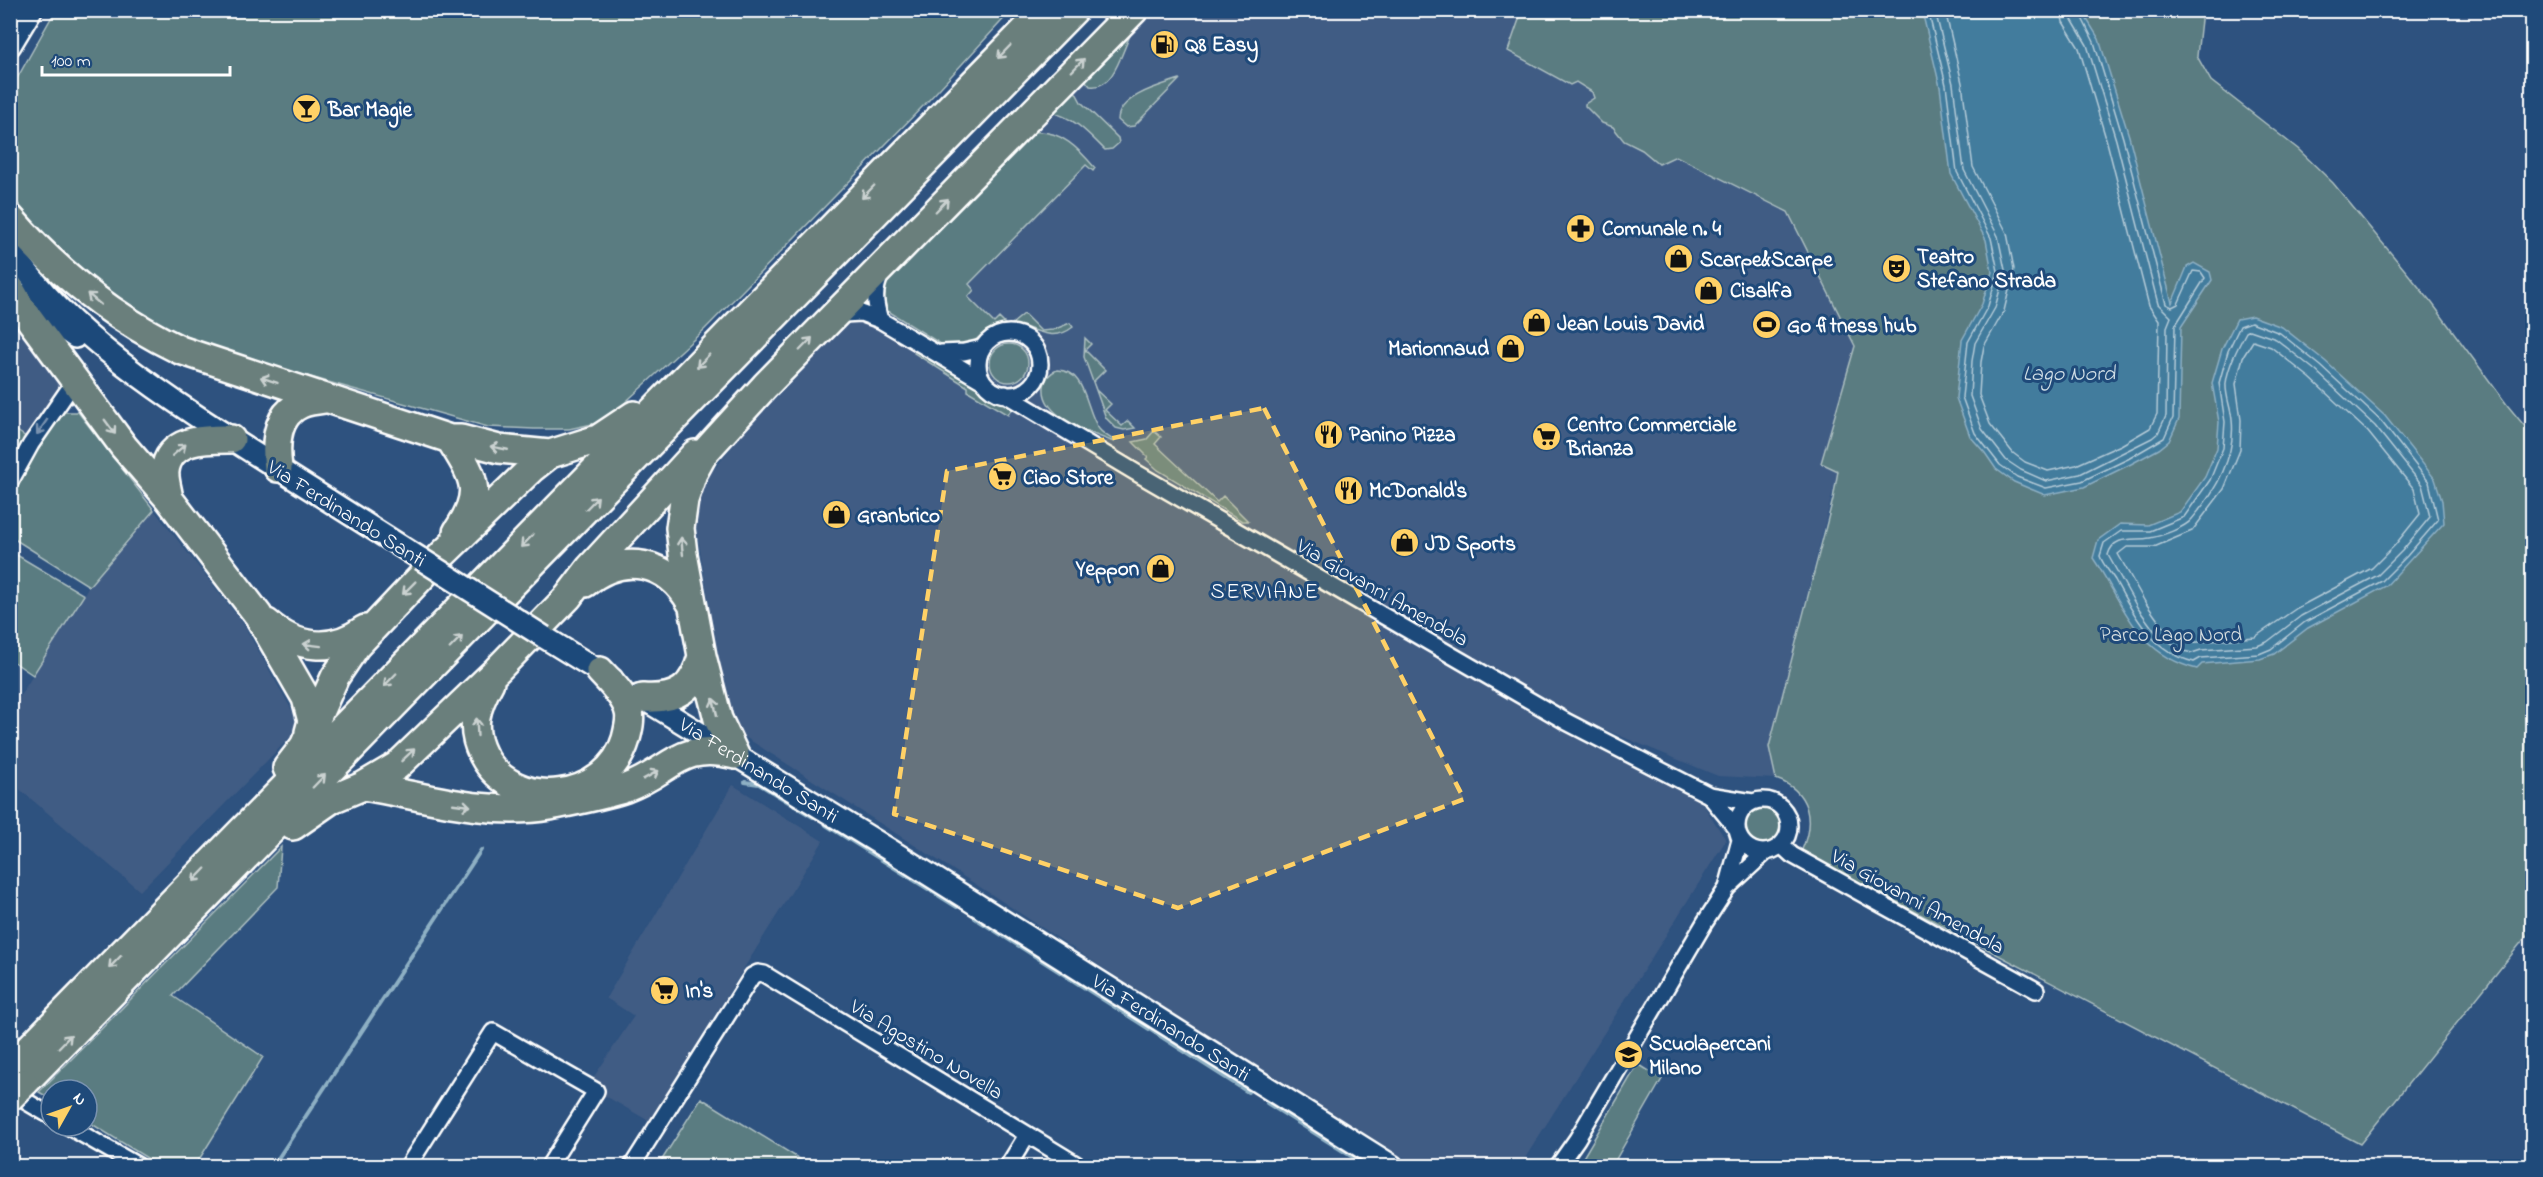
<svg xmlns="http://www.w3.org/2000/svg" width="2543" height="1177" font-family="'Indie Flower',sans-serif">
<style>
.built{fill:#405c84}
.green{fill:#5a7c81;stroke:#acbec0;stroke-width:1.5}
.water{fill:#437c9d;stroke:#8eb0c4;stroke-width:1.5}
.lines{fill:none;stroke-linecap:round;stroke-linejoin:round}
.shore{stroke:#b4cbd8;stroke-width:1.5}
.stream{stroke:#8eb0c4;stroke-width:4}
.street-casing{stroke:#fff;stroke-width:20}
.secondary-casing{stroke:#fff;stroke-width:26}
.highway-casing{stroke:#fff;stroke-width:32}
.street{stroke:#1f4a7a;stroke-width:15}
.secondary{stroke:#1f4a7a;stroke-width:21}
.highway{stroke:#6a7f7c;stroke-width:27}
.secondary-bridge-casing{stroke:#fff;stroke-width:26;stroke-linecap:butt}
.highway-bridge-casing{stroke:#fff;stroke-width:32;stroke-linecap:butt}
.secondary-bridge{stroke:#1f4a7a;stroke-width:21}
.highway-bridge{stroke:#6a7f7c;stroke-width:27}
.oneway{stroke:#cbd2d1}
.oneway2{stroke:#7992af}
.marked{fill:#ffd166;fill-opacity:0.2;stroke:#ffd166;stroke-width:4.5;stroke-dasharray:12 8;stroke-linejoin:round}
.labels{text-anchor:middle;stroke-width:6;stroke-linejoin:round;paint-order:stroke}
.poi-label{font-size:21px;font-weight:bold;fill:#fff;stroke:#1f4a7a;text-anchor:start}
.street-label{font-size:21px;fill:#fff;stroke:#1f4a7a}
.park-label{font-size:21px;fill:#d6dee0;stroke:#1f4a7a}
.water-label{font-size:22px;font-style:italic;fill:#d0dee6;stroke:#1f4a7a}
.neighbourhood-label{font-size:22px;letter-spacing:1.5px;fill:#fff;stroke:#1f4a7a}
</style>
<rect width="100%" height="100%" fill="#2e527f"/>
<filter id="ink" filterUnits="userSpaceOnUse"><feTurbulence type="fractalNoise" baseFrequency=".0167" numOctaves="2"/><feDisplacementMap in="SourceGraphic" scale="12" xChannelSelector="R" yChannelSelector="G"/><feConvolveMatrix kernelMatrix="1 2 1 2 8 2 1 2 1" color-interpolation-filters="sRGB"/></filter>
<g filter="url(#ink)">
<path class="built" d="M1142 11H1522L1508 51 1576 82 1592 92 1594 98 1585 104 1602 123 1613 127 1624 141 1642 150 1658 164 1676 156 1788 212 1855 346 1821 463 1838 471 1769 747 1776 779 1718 776 1557 710 1116 453 1699 798 1726 840 1520 1166H1417L1196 1029 994 896 734 730 724 700 695 519 707 478 738 439Z
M10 307 68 382 29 440 11 427Z
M154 510 242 622 297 719 298 725 296 731 140 891 11 782 10 712 89 586Z
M733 785 823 841 649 1121 588 1086 634 1016 606 998Z"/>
<path class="green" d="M55 11H1011L928 101 705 329 618 409 597 423 569 429H534L488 427 222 352 153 321 104 290 54 248 10 194V91Z
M1146 11H1151C1145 16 1138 22 1134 28 1123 44 1116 91 1090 86L1085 80 1084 75Z
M1522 11H2202L2197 56 2211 81 2298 149 2333 183 2432 303 2508 406 2532 435V929L2360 1144 1801 852C1815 821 1810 791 1776 779L1769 747 1833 499 1838 471 1821 463 1855 346 1788 212 1676 156 1659 164 1642 150 1624 141 1613 127 1602 123 1585 106V104L1594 98 1592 92 1576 82 1570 85 1508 51Z
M1180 79 1134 126 1126 127 1118 120C1118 96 1162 85 1180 79Z
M1074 89 1081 102 1118 138 1119 143 1112 149 1105 150C1088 133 1075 118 1051 112Z
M1034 132C1061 130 1079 149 1095 168L1093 171 1086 165 969 284 974 290 968 297 994 323 999 318 1005 324 988 330 969 345 944 346 888 311 883 298V290L887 278 1026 135Z
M1024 314 1041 331 1053 330 1070 323 1073 327C1052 344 1034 327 1012 324Z
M1085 338 1091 344 1085 350 1105 370 1093 382 1096 390 1111 404 1105 410 1122 426 1128 421 1135 428 1124 430 1116 428 1106 418 1084 357Z
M990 363a19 19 0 1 1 38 0a19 19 0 1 1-38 0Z
M915 351 962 372 978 388 1012 408 1008 415 968 391V387L914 353Z
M1057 370C1087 370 1085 410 1099 429 1103 434 1109 437 1115 441L1114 442C1091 433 1041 417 1044 387 1045 378 1049 373 1057 370Z
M60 412H78L154 510 89 586 11 537V494L35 451Z
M11 427 26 437 11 464Z
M1154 431 1161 437 1155 444 1217 502 1223 496 1248 521H1242L1158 470 1146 459 1148 457 1133 442 1147 439Z
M10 551 84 595 33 675 11 660Z
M1744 826a19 19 0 1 1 38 0a19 19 0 1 1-38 0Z
M281 847 278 887 173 996 263 1057 195 1166H160L87 1121V1090H51V1099L39 1092Z
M1638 1064 1662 1079 1612 1166H1578Z
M701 1098 811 1166H658Z"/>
<path class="water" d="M1922 11H2082L2099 39 2129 136 2172 303 2187 267 2194 263 2210 272 2212 280 2181 327 2179 419 2169 441 2159 449 2131 464 2084 487 2045 495 2014 482 1996 469 1985 453 1970 436 1956 398 1962 340 1982 304 1992 272 1986 240 1951 174 1940 87Z
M2252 316 2282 327 2325 361 2385 416 2435 479 2442 501 2444 523 2386 586 2308 628 2274 654 2260 659 2202 664 2197 669C2135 653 2125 605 2093 558L2098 540 2120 524 2148 525 2180 512 2205 477 2217 448 2219 422 2212 383 2222 349 2237 319Z"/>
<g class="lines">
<path class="shore" d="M1928 10 1946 85 1957 172 1991 238 1998 271 1988 306 1968 342 1962 397 1975 433 2000 465 2017 477 2046 488 2082 481 2128 459 2164 438 2173 418 2175 326 2205 278 2201 272 2193 271 2178 304 2172 307 2166 304 2123 138 2094 42 2078 10
M1935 10 1953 84 1964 170 1998 236 2005 270 1995 308 1975 343 1972 361 1970 396 1982 429 2006 460 2021 470 2046 481 2080 474 2152 438 2158 433 2166 416 2167 327 2171 317 2158 304 2116 140 2087 45 2071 18 2070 10
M1945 10 1962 83 1973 167 2007 233 2014 269 2004 311 1984 346 1981 362 1979 395 1990 424 2013 453 2025 462 2048 471 2076 465 2121 445 2150 428 2157 414 2159 321 2149 306 2107 142 2079 48 2063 22 2061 10
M2251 322 2280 333 2321 366 2381 421 2429 482 2438 520 2407 556 2382 581 2305 622 2271 649 2259 654 2201 658 2194 662C2151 651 2134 615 2115 580 2110 572 2103 565 2100 556L2104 543 2121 531H2150L2184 517 2210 480 2223 448 2225 422 2219 383 2228 351 2240 326Z
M2250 330 2276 339 2316 371 2375 426 2422 485 2430 517 2402 551 2378 575 2301 616 2267 642 2257 646 2201 650 2192 653 2184 651 2156 633 2137 607 2108 555C2114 534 2134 541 2150 538 2161 536 2185 528 2192 519 2215 492 2236 457 2232 420 2231 408 2225 395 2226 383 2228 366 2238 347 2246 332Z
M2253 341 2271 347 2310 378 2368 432 2414 489 2420 514 2395 545 2372 568 2297 608 2255 637 2187 643 2162 626 2145 602 2118 554 2127 547H2154L2192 531 2224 489 2240 450 2241 420 2236 384 2243 357Z"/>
<path class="stream" d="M745 782 759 784 813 817
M826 825 957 907
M975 918 1248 1092
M1267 1103 1367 1166
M273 1166 481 850"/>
<defs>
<path id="street" d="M837 317 844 314 861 313 880 320 983 381
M880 320C875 303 873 292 881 274
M978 364a31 31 0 1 1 62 0a31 31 0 1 1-62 0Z
M941 353 964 352 982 348
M1005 394 1135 472 1567 722 1709 795 1753 802
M10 482 31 444 76 379
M1709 795 1736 828
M1737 826a26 26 0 1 1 52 0a26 26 0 1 1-52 0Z
M1781 845 1792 855 2036 990
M1727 888 1740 840
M10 1092 51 1116
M68 1126 138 1166
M408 1166 493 1032 596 1091 549 1166
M632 1166 752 976 758 973 764 974 1079 1166
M1008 1166 1027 1135
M1558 1166 1577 1139 1705 922 1727 888 1765 853"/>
<g id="secondary">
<path d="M10 45 31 10"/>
<path d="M10 247C65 337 191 413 279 469 326 499 374 529 421 559"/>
<path d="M22 295 48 318 75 337"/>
<path d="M544 637 612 679"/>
<path id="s1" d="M639 696 890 850 1392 1166"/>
</g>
<path id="highway" d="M10 218C59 275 113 318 180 350L450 439H461L499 449 550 454
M10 288 20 306 124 447 169 499 258 615 306 698 312 721 309 732
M450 439C474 478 485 491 457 532
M278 468C275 445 275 415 301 404 308 401 317 400 325 399
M169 499C168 491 164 479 165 471 169 438 206 439 231 439
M585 583C623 552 667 560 691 603
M267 623C297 649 332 653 365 629
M490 682C476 707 469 728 483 755 514 814 608 802 626 739 628 731 631 720 629 712 626 697 610 682 600 671
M643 698C677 700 693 690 702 656
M735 755 718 719 702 656 683 554 680 528 684 500 693 473 704 453 765 386 1134 10
M287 768 304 746 335 677 356 646 443 554 531 469 550 454 598 439 634 415
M363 786C425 796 486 817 550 806 575 801 602 796 626 788 672 771 679 741 735 755
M293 826 332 799 363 786 397 766 497 670 568 597 590 568 695 454
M10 1068 1045 10
M24 1083 1074 10"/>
</defs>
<use href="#street" class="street-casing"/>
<use href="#secondary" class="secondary-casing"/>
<use href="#highway" class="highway-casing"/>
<use href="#street" class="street"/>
<use href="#secondary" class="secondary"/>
<use href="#highway" class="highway"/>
<defs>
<path id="secondary-bridge" d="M421 559 544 637"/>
<path id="highway-bridge" d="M10 1097 24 1083"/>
</defs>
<use href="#secondary-bridge" class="secondary-bridge-casing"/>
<use href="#highway-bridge" class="highway-bridge-casing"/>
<use href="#secondary-bridge" class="secondary-bridge"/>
<use href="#highway-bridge" class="highway-bridge"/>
</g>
<defs><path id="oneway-shaft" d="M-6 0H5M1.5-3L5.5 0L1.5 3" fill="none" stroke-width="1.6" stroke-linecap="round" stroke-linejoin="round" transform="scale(1.5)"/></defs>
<g class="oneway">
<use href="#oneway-shaft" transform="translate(1004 52) rotate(134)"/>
<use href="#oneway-shaft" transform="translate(1078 65) rotate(-46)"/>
<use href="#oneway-shaft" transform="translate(868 192) rotate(134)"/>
<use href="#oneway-shaft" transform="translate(942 205) rotate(-46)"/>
<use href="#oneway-shaft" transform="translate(94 299) rotate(-140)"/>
<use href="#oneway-shaft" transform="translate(806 344) rotate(-46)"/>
<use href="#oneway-shaft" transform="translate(703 361) rotate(134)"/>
<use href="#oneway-shaft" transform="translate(269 380) rotate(-161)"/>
<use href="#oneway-shaft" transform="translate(110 427) rotate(54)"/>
<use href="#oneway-shaft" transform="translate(499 448) rotate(-169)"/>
<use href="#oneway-shaft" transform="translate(179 450) rotate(-40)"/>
<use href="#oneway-shaft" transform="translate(592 503) rotate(-46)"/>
<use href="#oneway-shaft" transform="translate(527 541) rotate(134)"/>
<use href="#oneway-shaft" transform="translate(682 546) rotate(-96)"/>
<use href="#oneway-shaft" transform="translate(409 588) rotate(135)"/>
<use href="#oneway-shaft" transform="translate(456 642) rotate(-46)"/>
<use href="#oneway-shaft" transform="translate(312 645) rotate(-173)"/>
<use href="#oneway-shaft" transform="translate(390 680) rotate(134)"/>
<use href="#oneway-shaft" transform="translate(715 707) rotate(-103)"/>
<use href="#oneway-shaft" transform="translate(477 727) rotate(-93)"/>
<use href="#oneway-shaft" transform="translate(408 755) rotate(-43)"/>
<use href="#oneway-shaft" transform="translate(651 775) rotate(-29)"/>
<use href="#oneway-shaft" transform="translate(319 781) rotate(-46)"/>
<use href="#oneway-shaft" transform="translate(462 805) rotate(8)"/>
<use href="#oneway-shaft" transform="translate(199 875) rotate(134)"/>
<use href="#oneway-shaft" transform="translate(115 962) rotate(134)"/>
<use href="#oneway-shaft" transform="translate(65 1041) rotate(-46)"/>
</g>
<use class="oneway2" href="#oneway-shaft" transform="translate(42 427) rotate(125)"/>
</g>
<path class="marked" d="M1264 408 1464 799 1178 908 894 814 947 471Z"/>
<defs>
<symbol id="fuel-disc" viewBox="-11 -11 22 22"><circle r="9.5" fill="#ffd166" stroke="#1f4a7a"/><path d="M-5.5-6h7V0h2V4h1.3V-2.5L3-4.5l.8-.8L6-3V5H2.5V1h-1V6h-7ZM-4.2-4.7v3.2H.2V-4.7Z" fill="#111"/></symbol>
<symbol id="bar-disc" viewBox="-11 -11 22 22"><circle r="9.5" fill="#ffd166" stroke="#1f4a7a"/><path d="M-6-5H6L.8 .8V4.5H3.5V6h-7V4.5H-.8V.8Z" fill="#111"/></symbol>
<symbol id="pharmacy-disc" viewBox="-11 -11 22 22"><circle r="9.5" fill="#ffd166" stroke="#1f4a7a"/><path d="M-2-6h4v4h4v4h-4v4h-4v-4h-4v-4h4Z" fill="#111"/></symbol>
<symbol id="shop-disc" viewBox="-11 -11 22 22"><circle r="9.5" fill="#ffd166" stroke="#1f4a7a"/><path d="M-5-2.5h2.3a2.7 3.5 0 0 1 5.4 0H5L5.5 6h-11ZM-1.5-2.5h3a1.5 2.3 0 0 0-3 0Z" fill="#111"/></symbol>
<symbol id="theatre-disc" viewBox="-11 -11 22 22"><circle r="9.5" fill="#ffd166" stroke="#1f4a7a"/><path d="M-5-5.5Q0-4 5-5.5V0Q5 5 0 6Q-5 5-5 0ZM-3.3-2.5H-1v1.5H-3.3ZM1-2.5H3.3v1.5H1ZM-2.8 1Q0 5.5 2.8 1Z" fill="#111"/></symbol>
<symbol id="stadium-disc" viewBox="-11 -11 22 22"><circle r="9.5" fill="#ffd166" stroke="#1f4a7a"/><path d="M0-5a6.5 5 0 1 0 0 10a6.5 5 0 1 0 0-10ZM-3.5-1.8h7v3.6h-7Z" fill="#111"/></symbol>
<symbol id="restaurant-disc" viewBox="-11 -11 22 22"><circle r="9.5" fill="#ffd166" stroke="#1f4a7a"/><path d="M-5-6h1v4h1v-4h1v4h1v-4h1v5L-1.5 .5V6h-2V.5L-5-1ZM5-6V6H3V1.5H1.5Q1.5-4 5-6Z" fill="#111"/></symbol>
<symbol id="supermarket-disc" viewBox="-11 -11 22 22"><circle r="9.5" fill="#ffd166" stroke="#1f4a7a"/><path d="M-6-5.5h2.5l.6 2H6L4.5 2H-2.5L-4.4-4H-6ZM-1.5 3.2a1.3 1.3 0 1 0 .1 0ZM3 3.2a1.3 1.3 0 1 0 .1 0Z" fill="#111"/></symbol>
<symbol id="school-disc" viewBox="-11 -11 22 22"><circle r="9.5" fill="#ffd166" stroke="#1f4a7a"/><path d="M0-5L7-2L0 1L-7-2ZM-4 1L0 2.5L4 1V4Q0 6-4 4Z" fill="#111"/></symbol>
</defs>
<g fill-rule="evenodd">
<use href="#fuel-disc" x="1148" y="28" width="33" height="33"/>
<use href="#bar-disc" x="290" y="92" width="33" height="33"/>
<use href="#pharmacy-disc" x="1564" y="212" width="33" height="33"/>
<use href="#shop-disc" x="1662" y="242" width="33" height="33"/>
<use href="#theatre-disc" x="1880" y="252" width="33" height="33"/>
<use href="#shop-disc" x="1692" y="274" width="33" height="33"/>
<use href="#shop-disc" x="1520" y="306" width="33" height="33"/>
<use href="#stadium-disc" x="1750" y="308" width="33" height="33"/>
<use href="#shop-disc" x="1494" y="332" width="33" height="33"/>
<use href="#restaurant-disc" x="1312" y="418" width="33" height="33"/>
<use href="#supermarket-disc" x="1530" y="420" width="33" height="33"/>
<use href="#supermarket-disc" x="986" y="460" width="33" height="33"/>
<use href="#restaurant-disc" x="1332" y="474" width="33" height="33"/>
<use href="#shop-disc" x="820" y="498" width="33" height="33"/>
<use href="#shop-disc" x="1388" y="526" width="33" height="33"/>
<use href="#shop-disc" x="1144" y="552" width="33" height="33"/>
<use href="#supermarket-disc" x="648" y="974" width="33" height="33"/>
<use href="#school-disc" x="1612" y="1038" width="33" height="33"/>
</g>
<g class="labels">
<g class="poi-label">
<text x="1185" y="51">Q8 Easy</text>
<text x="328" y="116">Bar Magie</text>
<text x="1602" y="235">Comunale n. 4</text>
<text x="1917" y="263">Teatro<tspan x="1917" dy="24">Stefano Strada</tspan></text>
<text x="1700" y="266">Scarpe&amp;Scarpe</text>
<text x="1730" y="297">Cisalfa</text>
<text x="1557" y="330">Jean Louis David</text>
<text x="1787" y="332">Go fitness hub</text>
<text x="1489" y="355" text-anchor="end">Marionnaud</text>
<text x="1567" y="431">Centro Commerciale<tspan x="1567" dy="24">Brianza</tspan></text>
<text x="1349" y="441">Panino Pizza</text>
<text x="1023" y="484">Ciao Store</text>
<text x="1369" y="497">McDonald's</text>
<text x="857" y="522">Granbrico</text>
<text x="1425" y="550">JD Sports</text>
<text x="1139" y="575" text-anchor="end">Yeppon</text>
<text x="685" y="997">In's</text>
<text x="1649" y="1050">Scuolapercani<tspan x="1649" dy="24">Milano</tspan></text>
</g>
<g class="street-label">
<text transform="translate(347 513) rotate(32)" y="7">Via Ferdinando Santi</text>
<text transform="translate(1383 592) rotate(30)" y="7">Via Giovanni Amendola</text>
<text dy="7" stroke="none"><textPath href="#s1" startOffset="141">Via Ferdinando Santi</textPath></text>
<text transform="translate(1918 901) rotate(29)" y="7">Via Giovanni Amendola</text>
<text dy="7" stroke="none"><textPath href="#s1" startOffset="627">Via Ferdinando Santi</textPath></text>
<text transform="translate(927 1049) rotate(31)" y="7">Via Agostino Novella</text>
</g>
<g class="park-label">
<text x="2171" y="641">Parco Lago Nord</text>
</g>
<g class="water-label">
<text x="2069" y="380">Lago Nord</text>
</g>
<g class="neighbourhood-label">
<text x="1265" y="598">SERVIANE</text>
</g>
</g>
<rect width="2543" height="1177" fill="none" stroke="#1f4a7a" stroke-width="36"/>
<rect x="18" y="18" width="2507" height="1141" fill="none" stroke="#fff" stroke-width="2" filter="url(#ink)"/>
<g transform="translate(69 1108) rotate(50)"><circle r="28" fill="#1f4a7a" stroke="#7992af" stroke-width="1.5"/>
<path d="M0-4.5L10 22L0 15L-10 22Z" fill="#ffd166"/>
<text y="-9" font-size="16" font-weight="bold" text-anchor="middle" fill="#ffffff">N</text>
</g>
<path d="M42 66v9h188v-9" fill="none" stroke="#ffffff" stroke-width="3"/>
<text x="51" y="66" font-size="18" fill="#ffffff" stroke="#1f4a7a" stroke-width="4.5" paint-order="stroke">100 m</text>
</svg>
